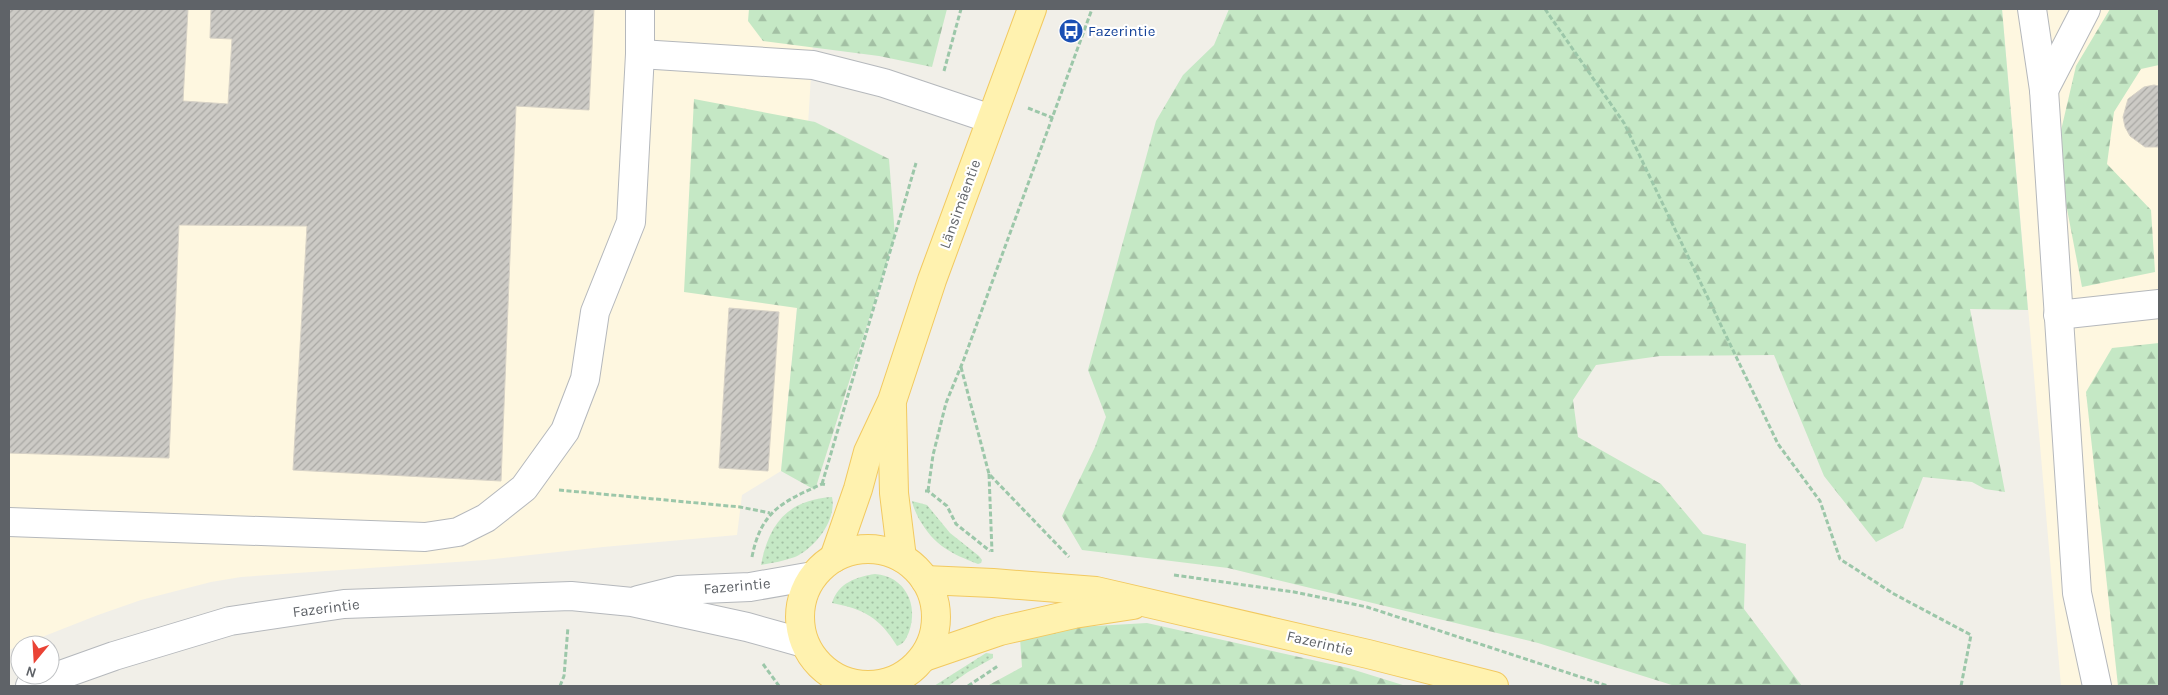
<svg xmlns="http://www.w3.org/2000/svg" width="2168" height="695" font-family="Karla,sans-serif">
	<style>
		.commercial { fill: #fef7e0 }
		.grass { fill: url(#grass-dots) }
		.forest { fill: url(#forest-firs) }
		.building { fill: url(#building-hatch); stroke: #d6d1c6 }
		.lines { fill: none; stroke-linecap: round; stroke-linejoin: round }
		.minor-casing { stroke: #b5b8bc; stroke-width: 30 }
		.major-casing { stroke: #f2c960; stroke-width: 30 }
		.path { stroke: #9cc7a9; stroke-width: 3; stroke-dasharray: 5 2.5; stroke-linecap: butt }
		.minor { stroke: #fff; stroke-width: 28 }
		.major { stroke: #fff2af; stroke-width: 28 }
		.labels { text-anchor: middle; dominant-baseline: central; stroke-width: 4.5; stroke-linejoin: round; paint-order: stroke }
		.transit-label { font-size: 15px; fill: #164399; stroke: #fff; text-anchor: start }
		.street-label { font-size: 15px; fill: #5f6368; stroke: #fff }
	</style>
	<defs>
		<pattern id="grass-dots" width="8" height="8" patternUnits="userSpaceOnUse" patternTransform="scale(1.25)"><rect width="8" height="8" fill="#c5e8c5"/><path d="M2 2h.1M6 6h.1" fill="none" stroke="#a3c0a4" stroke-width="1.8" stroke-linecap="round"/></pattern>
		<pattern id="forest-firs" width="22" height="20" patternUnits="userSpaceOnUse" patternTransform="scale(1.25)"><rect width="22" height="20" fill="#c5e8c5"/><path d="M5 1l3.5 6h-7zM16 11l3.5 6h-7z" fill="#a3c0a4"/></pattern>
		<pattern id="building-hatch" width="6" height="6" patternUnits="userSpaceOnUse" patternTransform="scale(1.25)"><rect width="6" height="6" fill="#cccac5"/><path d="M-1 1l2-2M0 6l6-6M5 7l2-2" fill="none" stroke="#a9a8a4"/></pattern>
	</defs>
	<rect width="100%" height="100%" fill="#f1efe8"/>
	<g class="commercial">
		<polygon points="9,9 815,9 797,308 781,471 742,495 737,535 603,547 485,560 241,577 211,582 141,600 98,615 9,650"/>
		<polygon points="2002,9 2159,9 2159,686 2061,686"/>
	</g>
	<g class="grass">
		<path d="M832 497C837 520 815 548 795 557 784 561 772 563 761 565 769 523 788 500 832 497Z"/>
		<path d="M912 501 927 505 950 533 979 556 982 560 981 563 978 564C950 553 935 546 919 519 916 513 913 507 912 501Z"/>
		<path d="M875 574C905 576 919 605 909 632 906 639 904 644 897 646 880 618 864 609 832 603 838 583 856 577 875 574Z"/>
		<polygon points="986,653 993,654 993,658 968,672 948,686 934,686"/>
	</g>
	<g class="forest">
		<polygon points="749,9 947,9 932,67 879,56 763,41 748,21"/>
		<polygon points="1229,9 2002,9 2028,310 1970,309 2005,492 1985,489 1972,482 1923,477 1903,528 1876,542 1824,476 1774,355 1660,356 1596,365 1573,400 1578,437 1661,484 1703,534 1746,544 1744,609 1802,686 1675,686 1538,643 1228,568 1082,550 1062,516 1095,447 1106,417 1088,370 1156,121 1183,75 1214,45"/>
		<polygon points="2110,9 2159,9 2159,65 2141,69 2114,112 2107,164 2151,210 2155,272 2082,287 2056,152 2076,66"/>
		<polygon points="694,99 815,122 889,159 895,236 815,490 781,471 797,308 684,292"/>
		<polygon points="2159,343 2159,686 2118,686 2086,392 2112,348"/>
		<polygon points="1147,623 1348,668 1406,686 987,686 1022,667 1020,638 1078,627"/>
	</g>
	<g class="building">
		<polygon points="9,9 188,9 183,101 228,104 232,39 210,38 211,9 594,9 589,110 516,106 501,481 293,470 307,226 179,225 169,458 9,453"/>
		<polygon points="2154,85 2159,86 2159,147 2145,147 2130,136 2125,127 2123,117 2128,99 2144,87"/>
		<polygon points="729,308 779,312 768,471 719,468"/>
	</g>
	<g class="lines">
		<defs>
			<g id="minor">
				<polyline points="2032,9 2044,90 2077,593 2097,686"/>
				<polyline points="640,54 813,65 884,83 991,119"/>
				<polyline points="2044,90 2086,9"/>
				<polyline points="2058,315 2159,304"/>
				<polyline points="9,522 425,537 458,532 486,518 524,488 565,431 585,379 595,312 631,222 640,54 640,9"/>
				<polyline points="638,600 678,590 750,587 813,576"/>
				<polyline points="30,686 114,656 230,621 344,604 571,596 632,602 747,627 804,643"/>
			</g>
			<g id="major">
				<polyline points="892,407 894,493 902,558"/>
				<circle cx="868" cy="617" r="68"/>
				<polyline points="834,558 858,489 868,452 892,401 932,280 1032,9"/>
				<polyline points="925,580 993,583 1096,591 1368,654 1494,686"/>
				<polyline points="924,657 1000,631 1074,614 1133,605"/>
			</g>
		</defs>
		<use href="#minor" class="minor-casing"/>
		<use href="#major" class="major-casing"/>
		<g class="path">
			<polyline points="1545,9 1624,123 1778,444 1820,501 1840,559 1894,594 1971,635 1961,686"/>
			<polyline points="944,71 961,9"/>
			<polyline points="1028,108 1053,118"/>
			<polyline points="961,367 989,474 1069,557"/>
			<polyline points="989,474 992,552"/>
			<polyline points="822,484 916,163"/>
			<polyline points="559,490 740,507 770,513"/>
			<polyline points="925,491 928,491 947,506 956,524 990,551"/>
			<polyline points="928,491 933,455 946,403 964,359 1092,9"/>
			<path d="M752 557C761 511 782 502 822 484L827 485"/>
			<polyline points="1174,575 1294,592 1367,607 1608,686"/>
			<polyline points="763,664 779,686"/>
			<polyline points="560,686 564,676 568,627"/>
			<polyline points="968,686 998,666"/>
		</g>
		<use href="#minor" class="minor"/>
		<use href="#major" class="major"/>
	</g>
	<defs>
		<symbol id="bus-disc" viewBox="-11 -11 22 22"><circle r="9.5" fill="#1a4fb4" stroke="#fff"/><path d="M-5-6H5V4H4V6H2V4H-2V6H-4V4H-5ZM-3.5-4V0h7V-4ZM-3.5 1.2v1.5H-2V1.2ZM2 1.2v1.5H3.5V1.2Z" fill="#fff"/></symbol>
	</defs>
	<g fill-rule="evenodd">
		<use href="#bus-disc" x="1057" y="17" width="28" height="28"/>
	</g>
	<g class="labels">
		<g class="transit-label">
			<text x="1088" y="31">Fazerintie</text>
		</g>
		<g class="street-label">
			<text transform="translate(960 204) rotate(-70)">Länsimäentie</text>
			<text transform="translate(737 586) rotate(-5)">Fazerintie</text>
			<text transform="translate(326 608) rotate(-7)">Fazerintie</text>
			<text transform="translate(1320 643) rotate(13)">Fazerintie</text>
		</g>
	</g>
	<rect width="2168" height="695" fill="none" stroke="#5f6368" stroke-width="20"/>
	<g transform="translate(35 660) rotate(198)"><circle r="24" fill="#ffffff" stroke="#bfc1c3"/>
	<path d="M0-4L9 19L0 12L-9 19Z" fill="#ea4335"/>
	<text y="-8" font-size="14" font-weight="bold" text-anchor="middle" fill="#5f6368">N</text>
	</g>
</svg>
